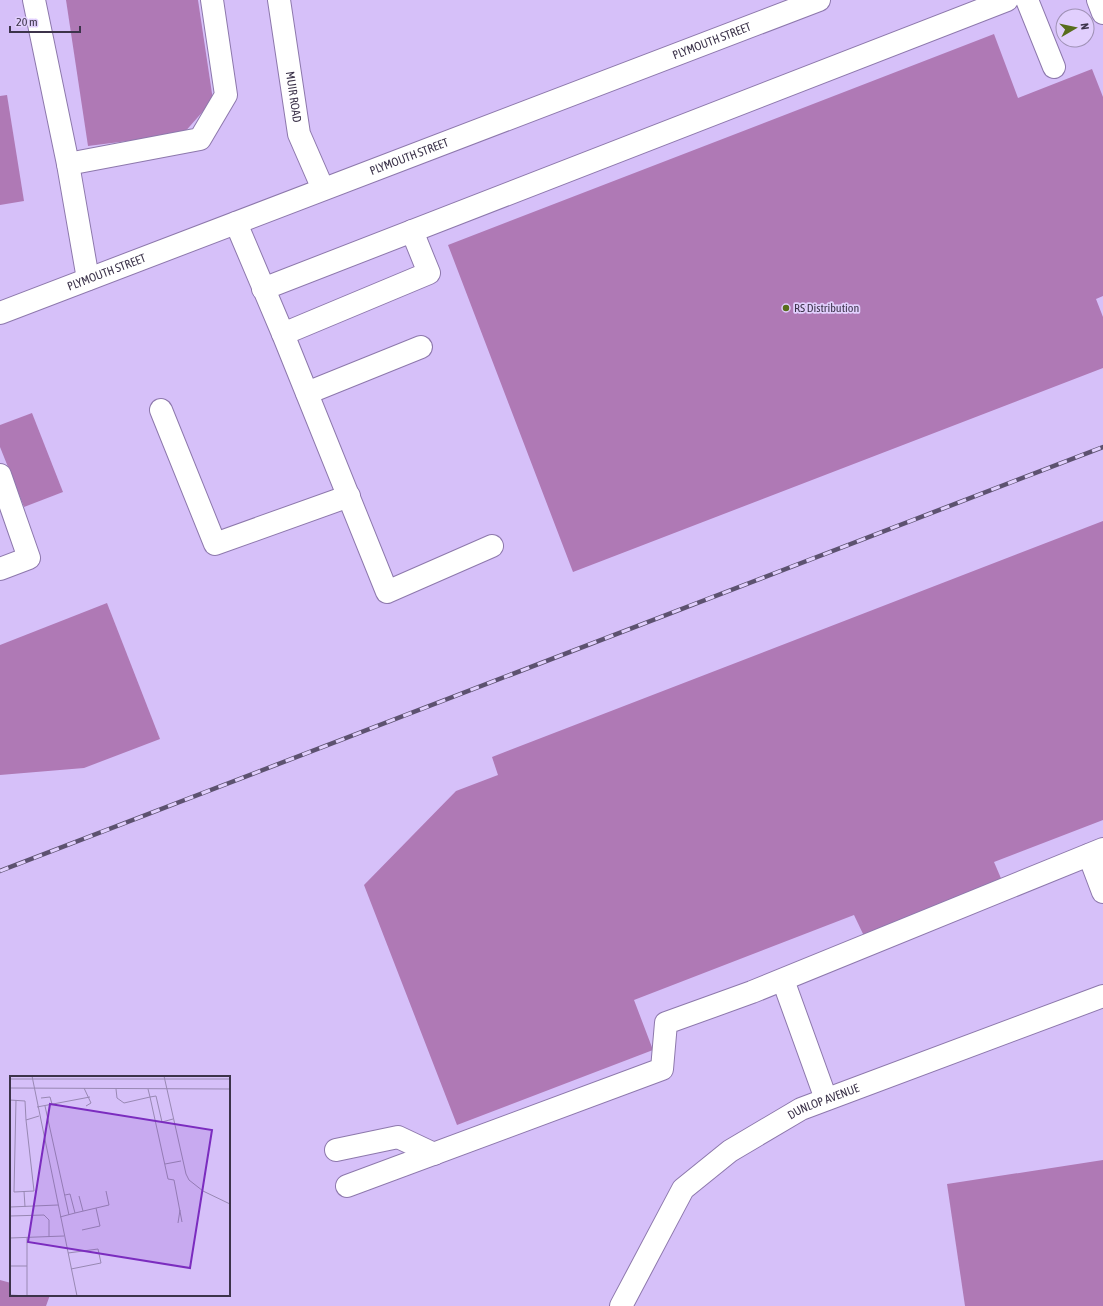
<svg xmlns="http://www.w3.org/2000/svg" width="1103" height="1306" font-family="'Asap Condensed',sans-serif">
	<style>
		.building { fill: #af79b5 }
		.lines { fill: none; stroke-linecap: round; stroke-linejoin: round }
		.minor-casing { stroke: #8d78ac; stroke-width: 24 }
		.minor { stroke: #fff; stroke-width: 22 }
		.rail-casing { stroke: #5d5270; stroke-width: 4.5 }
		.rail { stroke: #e1cffd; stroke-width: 3; stroke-dasharray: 9; stroke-linecap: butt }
		.poi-dot { fill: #586d1c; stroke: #e1cffd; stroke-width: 1.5 }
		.labels { text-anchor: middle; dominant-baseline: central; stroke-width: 3.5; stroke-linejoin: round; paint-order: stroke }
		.street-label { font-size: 12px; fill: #3c334a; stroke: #e1cffd }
		.poi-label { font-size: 12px; fill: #3c334a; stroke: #e1cffd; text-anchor: start }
		.inset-road { fill: none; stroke: #9888b3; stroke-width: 1 }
		.view { fill: #7b2cbf; fill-opacity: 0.15; stroke: #7b2cbf; stroke-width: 2 }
		.inset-edge { fill: none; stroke: #3c334a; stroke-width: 2 }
	</style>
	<rect width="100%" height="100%" fill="#d6c0f9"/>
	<g class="building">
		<polygon points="66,0 198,0 213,100 183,134 88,146"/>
		<polygon points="994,34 1018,98 1092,69 1103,97 1103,296 1096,299 1103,317 1103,368 573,572 448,245"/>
		<polygon points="7,95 24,201 0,205 0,96"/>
		<polygon points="32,413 63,492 24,507 0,447 0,425"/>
		<polygon points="1103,521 1103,820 994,862 1003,883 864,936 854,915 634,1000 653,1050 457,1125 364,885 456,791 498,775 492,757"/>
		<polygon points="107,603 160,739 84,768 0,775 0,645"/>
		<polygon points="1103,1160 1103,1306 965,1306 947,1184"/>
		<polygon points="0,1280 11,1283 11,1295 50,1295 46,1306 0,1306"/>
	</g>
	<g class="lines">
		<defs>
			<g id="minor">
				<polyline points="34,0 68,164 88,279"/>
				<path id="s1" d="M279 0 299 134 323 189"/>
				<polyline points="1027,0 1054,67"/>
				<polyline points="1098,0 1103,13"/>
				<polyline points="68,164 200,139 226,95 212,0"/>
				<polyline points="236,223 283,334 429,273 412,231"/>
				<polyline points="263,289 1007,0"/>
				<path id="s2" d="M0 313 819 0"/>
				<polyline points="283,334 387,592 492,546"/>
				<polyline points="307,393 421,347"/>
				<polyline points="161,410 215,544 349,496"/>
				<polyline points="0,475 29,558 0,569"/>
				<polyline points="1089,855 1103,892"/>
				<polyline points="783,980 826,1099"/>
				<polyline points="336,1150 398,1137 434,1154"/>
				<polyline points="347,1186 662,1069 666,1023 752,992 1103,849"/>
				<path id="s3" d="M621 1306 683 1189 730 1151 801 1109 1103 996"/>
			</g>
		</defs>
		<use href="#minor" class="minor-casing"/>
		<use href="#minor" class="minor"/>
		<defs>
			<polyline id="rail" points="0,871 1103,447"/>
		</defs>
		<use href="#rail" class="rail-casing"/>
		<use href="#rail" class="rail"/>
	</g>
	<circle class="poi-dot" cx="786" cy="308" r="4"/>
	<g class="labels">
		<g class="street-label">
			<text stroke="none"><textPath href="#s2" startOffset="762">PLYMOUTH STREET</textPath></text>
			<text stroke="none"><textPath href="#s1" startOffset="98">MUIR ROAD</textPath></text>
			<text stroke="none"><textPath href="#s2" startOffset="438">PLYMOUTH STREET</textPath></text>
			<text stroke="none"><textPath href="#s2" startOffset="114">PLYMOUTH STREET</textPath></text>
			<text stroke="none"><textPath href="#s3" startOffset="299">DUNLOP AVENUE</textPath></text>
		</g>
		<g class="poi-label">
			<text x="794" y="308">RS Distribution</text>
		</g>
	</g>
	<g transform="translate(10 1076)">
		<rect width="220" height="220" fill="#d6c0f9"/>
		<path class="inset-road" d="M22 0 67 220M154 0 176 98 179 104 193 115 220 128M0 3H220M0 12 220 13M74 12 81 27 76 30M106 13 107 22 114 27 140 21 138 13M31 22 40 21 42 28M0 24 15 25 16 44 29 40M6 24 4 116 24 115 16 44M35 30 59 139M27 31 80 21M163 43 152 46 146 20 140 21 158 103 164 104 172 146M155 88 171 85M14 115 15 131M69 120 73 135M0 131 48 129M65 137 99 129 96 115M0 140 34 139 39 144V161M50 141 65 137 60 118 55 119M168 147 170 134M72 154 90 150 86 132M0 162 54 160M58 177 88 173 91 187 61 193M0 190H17V219M17 190V162M0 219 17 220"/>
		<path class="view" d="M40 28 202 54 180 192 18 166Z"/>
		<rect width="220" height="220" class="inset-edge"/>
	</g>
	<g transform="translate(1075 28) rotate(81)"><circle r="19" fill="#e1cffd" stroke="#9f91b5"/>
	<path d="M0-3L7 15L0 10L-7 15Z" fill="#586d1c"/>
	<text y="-6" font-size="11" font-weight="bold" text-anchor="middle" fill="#3c334a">N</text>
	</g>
	<path d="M10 26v6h70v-6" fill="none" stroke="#3c334a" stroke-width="2"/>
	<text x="16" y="26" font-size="12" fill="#3c334a" stroke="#e1cffd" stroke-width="3" paint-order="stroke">20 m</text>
</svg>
